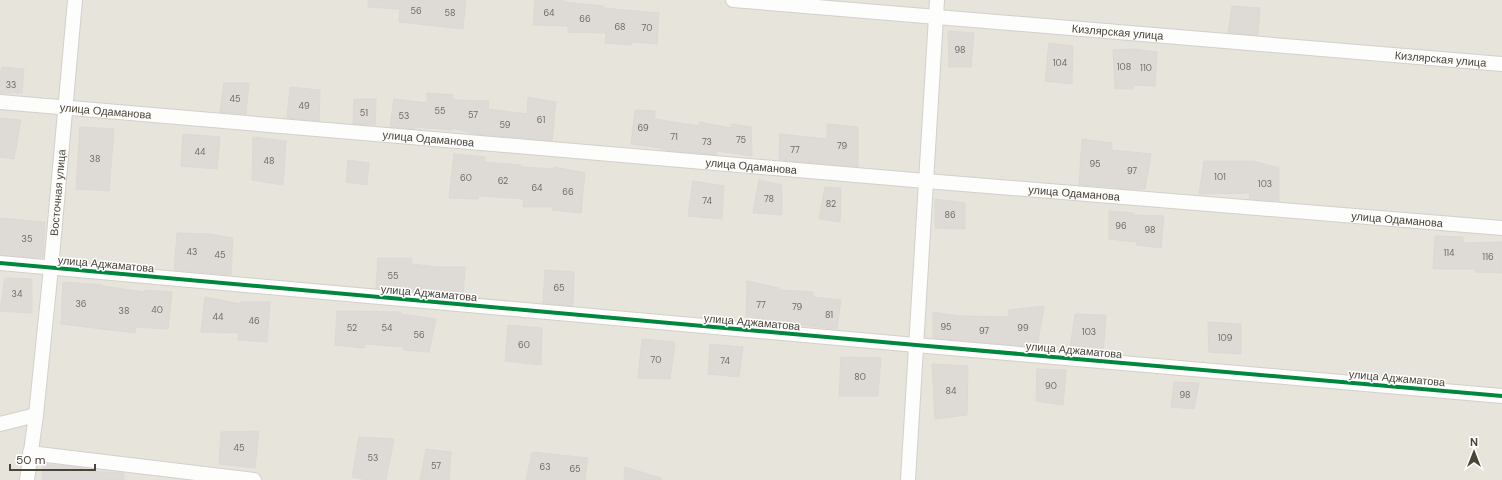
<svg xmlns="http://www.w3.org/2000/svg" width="1502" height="480" font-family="'DM Sans',sans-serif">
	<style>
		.residential { fill: #e7e4dc }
		.building { fill: #dedbd6; stroke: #dcd9d4 }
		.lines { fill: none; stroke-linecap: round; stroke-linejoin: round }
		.minor-casing { stroke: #d2d0cb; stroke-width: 16 }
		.minor { stroke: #fdfdfc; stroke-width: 14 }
		.cycleway-casing { stroke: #fff; stroke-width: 6 }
		.cycleway { stroke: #00873e; stroke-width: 4 }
		.labels { text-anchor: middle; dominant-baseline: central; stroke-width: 3; stroke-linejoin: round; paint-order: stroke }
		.number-label { font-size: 9px; fill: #706a61 }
		.street-label { font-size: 11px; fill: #4b4439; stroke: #fff }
	</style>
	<rect width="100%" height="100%" fill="#f4f2ee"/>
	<rect class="residential" x="0" y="0" width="1502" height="480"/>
	<g class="building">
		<polygon points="368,0 466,0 463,29 399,22 400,9 368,7"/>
		<polygon points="535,0 557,0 565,1 565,2 603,6 603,8 659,13 657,44 632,42 632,45 605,43 606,33 568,32 568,26 533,25"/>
		<polygon points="1232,6 1260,8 1258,35 1228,33"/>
		<polygon points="948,31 974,33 971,67 949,67"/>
		<polygon points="1049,43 1073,46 1072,84 1045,81"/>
		<polygon points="1134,49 1157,52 1155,86 1133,85 1133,89 1115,89 1113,50"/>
		<polygon points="2,67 24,69 22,93 0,93 0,76"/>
		<polygon points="224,83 249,83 246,114 220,112"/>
		<polygon points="290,87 320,90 319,121 287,118"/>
		<polygon points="427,93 453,95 453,100 489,101 488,109 527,114 528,97 556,102 552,141 476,134 452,128 452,130 415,127 415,129 390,127 394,99 427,103"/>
		<polygon points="354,99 376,99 375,125 353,124"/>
		<polygon points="635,110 655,111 655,119 699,126 699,122 731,128 732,124 751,127 752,156 717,151 716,155 671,151 661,149 661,148 631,144"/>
		<polygon points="0,118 21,120 14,159 0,157"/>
		<polygon points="827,124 858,127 858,167 779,160 780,134 827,139"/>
		<polygon points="80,127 114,129 109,191 76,189"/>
		<polygon points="183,134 220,137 217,169 181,166"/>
		<polygon points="253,137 286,141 283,185 252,180"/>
		<polygon points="1082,139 1112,143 1112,150 1151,154 1145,189 1128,189 1115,188 1115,187 1079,185"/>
		<polygon points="454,154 485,157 484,162 521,165 521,167 554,169 554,167 585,173 581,213 552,210 553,207 523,207 524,199 479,196 478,199 449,198"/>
		<polygon points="348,160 369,163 367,185 346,182"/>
		<polygon points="1204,161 1253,161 1279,168 1279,201 1249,199 1250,193 1199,194"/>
		<polygon points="759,180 782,185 782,215 753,213"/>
		<polygon points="693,181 724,186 722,219 688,216"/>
		<polygon points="825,187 841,188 840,222 819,219"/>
		<polygon points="935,199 965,203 965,229 935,228"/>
		<polygon points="1109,211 1134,213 1133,215 1164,216 1161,248 1136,245 1137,242 1109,239"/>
		<polygon points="0,218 45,222 43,258 0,255"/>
		<polygon points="177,233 209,234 233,238 231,275 174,270"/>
		<polygon points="1435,236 1463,237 1463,243 1502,242 1502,273 1475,272 1475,269 1433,269"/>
		<polygon points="378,258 412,258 411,264 438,267 465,267 463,296 409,291 409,290 376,288"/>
		<polygon points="545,270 574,272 573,306 543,303"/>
		<polygon points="5,278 32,279 32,313 0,311"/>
		<polygon points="747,281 779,288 779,290 813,292 813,297 841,300 837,329 772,322 746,321"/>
		<polygon points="63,282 102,285 102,286 145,292 145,290 172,292 168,329 136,327 135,333 61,324"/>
		<polygon points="205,297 240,304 240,302 270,302 267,342 238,340 239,333 201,332"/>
		<polygon points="1044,306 1037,347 933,338 933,312 959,316 1008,317 1009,310"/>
		<polygon points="337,311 401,312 401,314 436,319 429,352 403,350 404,347 365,344 364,348 335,345"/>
		<polygon points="1075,314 1106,315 1103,353 1070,349"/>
		<polygon points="1208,322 1241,324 1241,354 1209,352"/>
		<polygon points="508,325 542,328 541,365 505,361"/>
		<polygon points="642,339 675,342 670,379 638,378"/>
		<polygon points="710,344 743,347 739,377 708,374"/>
		<polygon points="841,357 881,358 878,396 839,396"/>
		<polygon points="932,364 968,366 967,415 935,419"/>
		<polygon points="1037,369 1066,370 1063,405 1036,401"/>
		<polygon points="1174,382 1199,383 1194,409 1171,407"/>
		<polygon points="259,431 255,468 219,464 221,432"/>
		<polygon points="359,437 394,439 386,480 367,480 352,477"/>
		<polygon points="426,449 451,452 449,480 420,480"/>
		<polygon points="532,452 588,458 585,480 526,480"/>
		<polygon points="43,464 85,468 85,471 124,473 124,480 42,480"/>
		<polygon points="625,467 661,478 661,480 624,480"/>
	</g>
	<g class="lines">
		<defs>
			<g id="minor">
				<path id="s1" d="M733 0 1502 64"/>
				<path id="s2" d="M0 102 926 181 1502 228"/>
				<polyline points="0,263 916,345 1502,396"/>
				<polyline points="0,424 36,415"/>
				<polyline points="30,453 254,480"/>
				<path id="s3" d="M27 480 36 415 51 268 75 0"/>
				<polyline points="908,480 937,0"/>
			</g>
		</defs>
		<use href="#minor" class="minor-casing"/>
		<use href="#minor" class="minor"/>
		<defs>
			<polyline id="cycleway" points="0,263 916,345 1502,396"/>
		</defs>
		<use href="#cycleway" class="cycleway-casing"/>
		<use href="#cycleway" class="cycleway"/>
	</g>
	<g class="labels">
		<g class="number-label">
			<text x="416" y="11">56</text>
			<text x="450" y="13">58</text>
			<text x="549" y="13">64</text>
			<text x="585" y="19">66</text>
			<text x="620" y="27">68</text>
			<text x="647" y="28">70</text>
			<text x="960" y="50">98</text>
			<text x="1060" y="63">104</text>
			<text x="1124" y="67">108</text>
			<text x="1146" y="68">110</text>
			<text x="11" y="85">33</text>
			<text x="235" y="99">45</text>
			<text x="304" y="106">49</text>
			<text x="440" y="111">55</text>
			<text x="364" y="113">51</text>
			<text x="473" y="115">57</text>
			<text x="404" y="116">53</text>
			<text x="541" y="120">61</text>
			<text x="505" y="125">59</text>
			<text x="643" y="128">69</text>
			<text x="674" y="137">71</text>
			<text x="741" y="140">75</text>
			<text x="707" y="142">73</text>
			<text x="842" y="146">79</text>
			<text x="795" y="150">77</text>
			<text x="200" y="152">44</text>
			<text x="95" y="159">38</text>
			<text x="269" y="161">48</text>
			<text x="1095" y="164">95</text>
			<text x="1132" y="171">97</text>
			<text x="1220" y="177">101</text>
			<text x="466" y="178">60</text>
			<text x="503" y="181">62</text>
			<text x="1265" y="184">103</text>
			<text x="537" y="188">64</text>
			<text x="568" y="192">66</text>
			<text x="769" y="199">78</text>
			<text x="707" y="201">74</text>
			<text x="831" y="204">82</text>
			<text x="950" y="215">86</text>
			<text x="1121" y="226">96</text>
			<text x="1150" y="230">98</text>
			<text x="27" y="239">35</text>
			<text x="192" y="252">43</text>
			<text x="1449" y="253">114</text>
			<text x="220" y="255">45</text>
			<text x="1488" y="257">116</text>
			<text x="393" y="276">55</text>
			<text x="559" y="288">65</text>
			<text x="17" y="294">34</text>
			<text x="81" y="304">36</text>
			<text x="761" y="305">77</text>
			<text x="797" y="307">79</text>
			<text x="157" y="310">40</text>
			<text x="124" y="311">38</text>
			<text x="829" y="315">81</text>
			<text x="218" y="317">44</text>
			<text x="254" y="321">46</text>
			<text x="946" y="327">95</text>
			<text x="352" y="328">52</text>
			<text x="387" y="328">54</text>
			<text x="1023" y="328">99</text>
			<text x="984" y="331">97</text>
			<text x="1089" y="332">103</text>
			<text x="419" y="335">56</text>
			<text x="1225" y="338">109</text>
			<text x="524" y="345">60</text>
			<text x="656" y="360">70</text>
			<text x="725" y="361">74</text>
			<text x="860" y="377">80</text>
			<text x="1051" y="386">90</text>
			<text x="951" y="391">84</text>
			<text x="1185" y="395">98</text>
			<text x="239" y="448">45</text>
			<text x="373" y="458">53</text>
			<text x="436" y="466">57</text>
			<text x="545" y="467">63</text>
			<text x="575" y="469">65</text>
		</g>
		<g class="street-label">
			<text stroke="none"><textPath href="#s1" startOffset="386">Кизлярская улица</textPath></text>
			<text stroke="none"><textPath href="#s1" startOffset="710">Кизлярская улица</textPath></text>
			<text stroke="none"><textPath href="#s2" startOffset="106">улица Одаманова</textPath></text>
			<text stroke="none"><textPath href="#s2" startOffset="430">улица Одаманова</textPath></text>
			<text stroke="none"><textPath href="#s2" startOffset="754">улица Одаманова</textPath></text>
			<text stroke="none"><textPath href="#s3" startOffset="289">Восточная улица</textPath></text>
			<text stroke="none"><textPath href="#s2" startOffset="1078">улица Одаманова</textPath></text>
			<text stroke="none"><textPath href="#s2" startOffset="1402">улица Одаманова</textPath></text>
			<text transform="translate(106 264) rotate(5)">улица Аджаматова</text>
			<text transform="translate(429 293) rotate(5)">улица Аджаматова</text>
			<text transform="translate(752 322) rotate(5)">улица Аджаматова</text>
			<text transform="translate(1074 350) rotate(5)">улица Аджаматова</text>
			<text transform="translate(1397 378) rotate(5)">улица Аджаматова</text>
		</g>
	</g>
	<g transform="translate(1474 452)" stroke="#ffffff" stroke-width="3" paint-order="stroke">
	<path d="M0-3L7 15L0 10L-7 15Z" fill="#4b4439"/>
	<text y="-6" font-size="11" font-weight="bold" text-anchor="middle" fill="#4b4439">N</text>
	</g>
	<path d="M10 464v6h85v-6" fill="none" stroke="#4b4439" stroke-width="2"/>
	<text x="16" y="464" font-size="12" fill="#4b4439" stroke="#ffffff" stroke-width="3" paint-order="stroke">50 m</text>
</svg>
